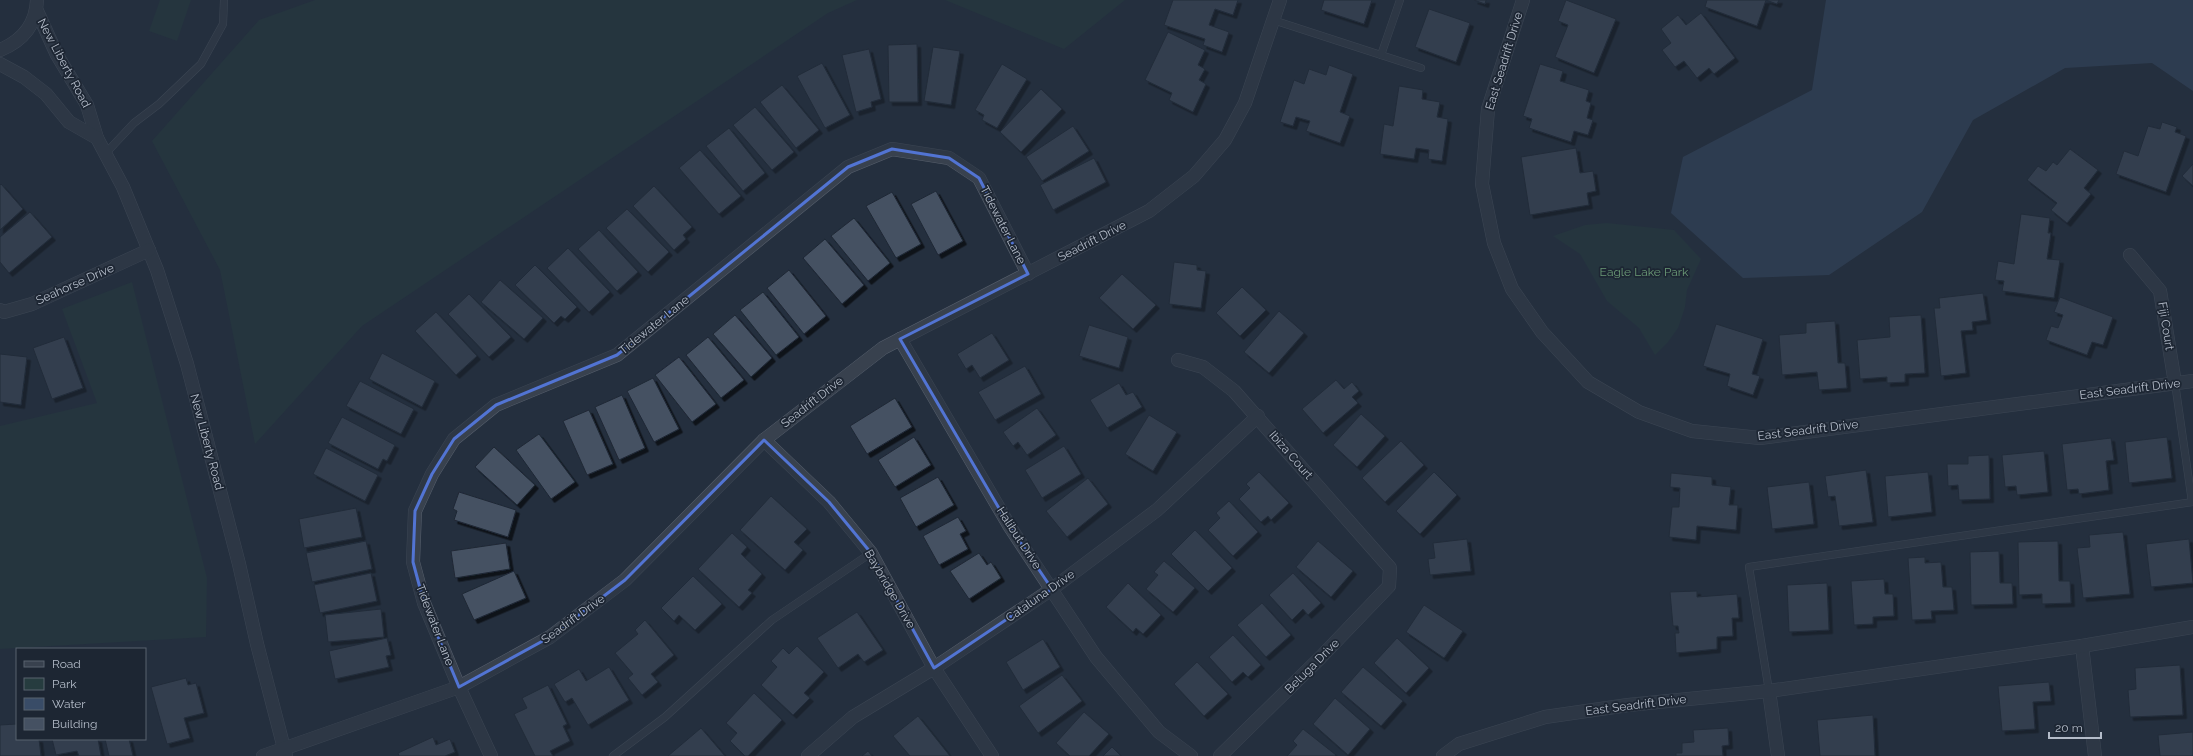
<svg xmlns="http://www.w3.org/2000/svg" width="2193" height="756" font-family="Raleway,sans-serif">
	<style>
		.green { fill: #263c3f }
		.water { fill: #394c67 }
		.building { fill: #455162; stroke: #1f2835; filter: url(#shadow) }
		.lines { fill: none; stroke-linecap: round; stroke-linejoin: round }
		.service-casing { stroke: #565f6c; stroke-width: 8 }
		.minor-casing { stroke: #565f6c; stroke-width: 14 }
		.service { stroke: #38414e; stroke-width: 7 }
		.minor { stroke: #38414e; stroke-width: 13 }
		.marked { fill: none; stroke: #5274d3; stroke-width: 3; stroke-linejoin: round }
		.labels { text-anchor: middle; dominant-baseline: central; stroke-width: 3.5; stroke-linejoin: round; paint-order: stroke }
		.street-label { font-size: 12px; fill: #b4bcc9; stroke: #1d2633 }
		.park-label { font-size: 12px; fill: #6b9a76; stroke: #1d2633 }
	</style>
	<defs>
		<filter id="shadow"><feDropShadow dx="3.5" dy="3.5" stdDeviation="0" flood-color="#0009"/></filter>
	</defs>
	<rect width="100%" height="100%" fill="#242f3e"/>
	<g class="green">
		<polygon points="160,0 191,0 177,41 149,31"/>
		<polygon points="315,0 857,0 828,13 362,326 255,444 220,270 152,141 259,20"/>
		<polygon points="945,0 1125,0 1064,49"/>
		<polygon points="1607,223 1674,230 1701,259 1687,290 1685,307 1678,328 1668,342 1655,355 1639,328 1607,301 1580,254 1553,236 1585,225"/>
		<polygon points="132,282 207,578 206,637 0,649 0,426 97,403 62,309"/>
	</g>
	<polygon class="water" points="1826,0 2193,0 2193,91 2152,63 2065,68 1973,120 1922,212 1829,275 1743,278 1671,213 1683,157 1812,90"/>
	<g class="building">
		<polygon points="1173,0 1238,0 1233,15 1215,9 1209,25 1229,32 1222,52 1203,45 1205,39 1164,25"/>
		<polygon points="1324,0 1372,0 1364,24 1321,10"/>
		<polygon points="1474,0 1486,0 1485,4"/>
		<polygon points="1566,0 1616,19 1594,73 1555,57 1568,25 1558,21"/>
		<polygon points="1707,0 1779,0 1777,4 1766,0 1757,26 1705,7"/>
		<polygon points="1429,9 1470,23 1456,62 1415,47"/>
		<polygon points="1701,13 1735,58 1714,74 1709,68 1697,78 1684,61 1675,67 1662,50 1671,43 1661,29 1678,15 1686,25"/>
		<polygon points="1168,32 1205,50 1198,65 1205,69 1199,80 1206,84 1193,112 1169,100 1172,93 1145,80"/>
		<polygon points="917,44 918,102 889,102 888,45"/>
		<polygon points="933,47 960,51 951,105 924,101"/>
		<polygon points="869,49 881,99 871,102 872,107 856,112 842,55"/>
		<polygon points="822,63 850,115 825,128 797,76"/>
		<polygon points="1002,64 1027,79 997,128 982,120 984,115 975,110"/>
		<polygon points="1540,64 1563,71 1560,81 1589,90 1586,101 1591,103 1587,118 1593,120 1588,135 1574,131 1571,142 1529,128 1532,119 1523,116"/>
		<polygon points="1329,65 1353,74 1340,112 1350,116 1340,143 1306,131 1310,121 1296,117 1293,126 1280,122 1294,80 1304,84 1309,69 1326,75"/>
		<polygon points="782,85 819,130 796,148 760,102"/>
		<polygon points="1399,86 1423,90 1422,99 1440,102 1437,117 1448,119 1442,161 1428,159 1429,150 1416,148 1414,159 1380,154 1384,124 1393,126"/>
		<polygon points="1041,89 1062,109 1021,152 1000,132"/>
		<polygon points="755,107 794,152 772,170 733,125"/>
		<polygon points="2162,122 2177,127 2175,132 2186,136 2166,192 2116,174 2124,151 2138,156 2148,126 2160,129"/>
		<polygon points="1073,126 1089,151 1042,181 1026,157"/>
		<polygon points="729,128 765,173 743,191 706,146"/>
		<polygon points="1576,148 1580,173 1593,171 1596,191 1587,193 1589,205 1530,215 1521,157"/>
		<polygon points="2070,149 2098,170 2084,188 2091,194 2067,223 2051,210 2057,203 2027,180 2038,166 2046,171 2053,162 2057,165"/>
		<polygon points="700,150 741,196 719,214 679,168"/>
		<polygon points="1094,158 1106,182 1053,210 1040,185"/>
		<polygon points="2193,164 2193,186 2182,176"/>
		<polygon points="1,184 23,209 0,230 0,185"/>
		<polygon points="654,186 692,227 683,235 686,239 674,250 633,206"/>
		<polygon points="936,191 963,241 938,255 911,204"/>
		<polygon points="892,192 921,244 896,258 866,206"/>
		<polygon points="627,209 669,252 648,272 606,228"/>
		<polygon points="30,212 52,237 9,273 0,262 0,237"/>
		<polygon points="2021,214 2050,218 2048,233 2051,233 2047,259 2060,260 2054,298 2002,291 2004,281 1995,280 1998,261 2014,264"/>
		<polygon points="854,218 890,263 868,281 831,236"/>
		<polygon points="599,230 638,272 617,291 578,249"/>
		<polygon points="825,239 864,285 842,304 803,258"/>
		<polygon points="568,248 610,292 589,312 547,268"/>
		<polygon points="1174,262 1197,265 1197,270 1206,271 1201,308 1169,304"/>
		<polygon points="535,265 577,307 565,319 561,316 554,323 515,285"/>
		<polygon points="789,270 826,316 804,334 767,288"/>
		<polygon points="1122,274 1156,305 1133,329 1099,298"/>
		<polygon points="500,280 543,318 524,339 481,302"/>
		<polygon points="1242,287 1266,310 1240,336 1216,313"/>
		<polygon points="763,292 799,337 776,355 740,310"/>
		<polygon points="1983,293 1987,320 1972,322 1973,330 1961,331 1966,373 1941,376 1934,308 1940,308 1939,298"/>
		<polygon points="469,294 511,337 489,357 448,314"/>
		<polygon points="2060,297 2113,317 2103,345 2092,342 2087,355 2046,340 2051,326 2058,328 2063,315 2054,312"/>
		<polygon points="1279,311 1304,333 1269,373 1244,352"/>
		<polygon points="436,312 477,356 456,375 415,331"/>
		<polygon points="735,315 772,358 751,377 713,334"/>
		<polygon points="1921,315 1925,373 1905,374 1905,382 1887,383 1887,377 1860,379 1857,340 1890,337 1889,317"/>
		<polygon points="1835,321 1838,363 1845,363 1847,388 1819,390 1817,372 1782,375 1779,335 1806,333 1806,323"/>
		<polygon points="1716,324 1763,339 1752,374 1760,376 1753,395 1727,386 1730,374 1703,366"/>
		<polygon points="1089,325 1128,337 1119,368 1079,356"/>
		<polygon points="992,333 1009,360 980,378 972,365 966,369 957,354"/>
		<polygon points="64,337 83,388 52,399 33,348"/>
		<polygon points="708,337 744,380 721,398 686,355"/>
		<polygon points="382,353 435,381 422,407 369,379"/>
		<polygon points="0,354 27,357 21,405 0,402"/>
		<polygon points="679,357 716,404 692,422 655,375"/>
		<polygon points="1025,366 1041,394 995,420 978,392"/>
		<polygon points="653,378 679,429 654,442 627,391"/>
		<polygon points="1336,380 1344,389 1352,382 1359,391 1352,397 1358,403 1323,433 1302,409"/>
		<polygon points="360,381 414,409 401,434 346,406"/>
		<polygon points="1119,383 1126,395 1133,392 1142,407 1107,428 1090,400"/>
		<polygon points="622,395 645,448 619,460 595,407"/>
		<polygon points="895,398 912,427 867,454 850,426"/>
		<polygon points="1037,408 1056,435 1027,455 1018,442 1013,446 1003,432"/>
		<polygon points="589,410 613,464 587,475 563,421"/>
		<polygon points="1361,414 1385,436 1357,467 1333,445"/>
		<polygon points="1149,415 1177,432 1153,471 1125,454"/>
		<polygon points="342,417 395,445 387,461 383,459 378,469 328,443"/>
		<polygon points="539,434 575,482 551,499 516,450"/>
		<polygon points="914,437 931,465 895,487 878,460"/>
		<polygon points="2167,437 2172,478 2129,483 2125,442"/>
		<polygon points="2111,438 2114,460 2106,461 2109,490 2079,494 2078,489 2067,490 2062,444"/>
		<polygon points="1401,441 1424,465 1385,502 1362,478"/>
		<polygon points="1064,446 1081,474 1042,498 1025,470"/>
		<polygon points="494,447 535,485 517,505 475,467"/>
		<polygon points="326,448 378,475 365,501 313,474"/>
		<polygon points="2044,451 2048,492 2017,495 2016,486 2005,487 2002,455"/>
		<polygon points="1989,455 1990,499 1959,500 1958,485 1948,486 1947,464 1968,464 1968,456"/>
		<polygon points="1866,470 1873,522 1839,526 1835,496 1828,497 1825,476"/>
		<polygon points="1259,472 1289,503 1271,520 1268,516 1261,522 1239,499 1250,488 1246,484"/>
		<polygon points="1434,472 1457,495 1420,534 1396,511"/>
		<polygon points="1928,472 1932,512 1888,517 1885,476"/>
		<polygon points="1671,473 1712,477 1712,485 1731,487 1729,505 1738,505 1736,530 1697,526 1696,540 1669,537 1672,507 1679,507 1680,488 1670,487"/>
		<polygon points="938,477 954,505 916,527 900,498"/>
		<polygon points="1088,478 1108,504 1067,537 1046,511"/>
		<polygon points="1809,482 1814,524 1772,529 1767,487"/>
		<polygon points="459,492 516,510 508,537 454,520 457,511 453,509"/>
		<polygon points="771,496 807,529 794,542 803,550 785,570 740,530"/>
		<polygon points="1229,501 1258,532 1233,556 1208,530 1220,518 1216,513"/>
		<polygon points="356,508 362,537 304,548 299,519"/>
		<polygon points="958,517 966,531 960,534 968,549 939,565 923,536"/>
		<polygon points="1195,530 1232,568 1208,591 1171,554"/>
		<polygon points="2123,532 2130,594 2083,598 2077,548 2090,547 2089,535"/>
		<polygon points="732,533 747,547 741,554 762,574 748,590 752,593 739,607 698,569"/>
		<polygon points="1467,539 1471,571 1430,575 1428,559 1435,558 1433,543"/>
		<polygon points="2189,539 2193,583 2151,587 2146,544"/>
		<polygon points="366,541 372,569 312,582 306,553"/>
		<polygon points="1318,541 1353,571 1331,597 1296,567"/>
		<polygon points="2058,541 2059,581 2070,581 2071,603 2042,604 2042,594 2019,595 2018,542"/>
		<polygon points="506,543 510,569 455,578 451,551"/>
		<polygon points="1999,551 2000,583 2012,583 2013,604 1971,605 1970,552"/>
		<polygon points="979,553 987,565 991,562 1001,578 969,599 950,571"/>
		<polygon points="1925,557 1925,563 1941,562 1943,587 1952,587 1954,610 1931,611 1932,619 1912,620 1908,558"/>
		<polygon points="1164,561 1195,588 1173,612 1146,589 1158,575 1154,572"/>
		<polygon points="514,571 526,598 474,620 462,594"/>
		<polygon points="371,573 377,601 320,613 314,585"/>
		<polygon points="1293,573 1321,603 1308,615 1303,609 1292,620 1269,595"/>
		<polygon points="693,576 722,604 695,630 679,615 674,621 661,608"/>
		<polygon points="1884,579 1885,594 1893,594 1894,616 1873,617 1873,624 1854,625 1851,581"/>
		<polygon points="1128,583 1161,615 1143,634 1136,628 1133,632 1106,607"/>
		<polygon points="1827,583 1829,630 1789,632 1787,585"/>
		<polygon points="1697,591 1697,597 1737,594 1739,618 1732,618 1733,636 1717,637 1717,649 1676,653 1675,633 1679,633 1678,626 1673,626 1670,592"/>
		<polygon points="1262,603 1291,635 1266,657 1237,625"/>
		<polygon points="1424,605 1463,631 1444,658 1406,632"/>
		<polygon points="381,609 384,637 328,642 325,615"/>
		<polygon points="857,612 883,650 864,662 858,654 838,668 817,638"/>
		<polygon points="645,620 674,655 651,674 658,682 642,695 628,678 633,674 615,653 638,634 635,630"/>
		<polygon points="1233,635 1261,665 1248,677 1243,672 1232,682 1209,657"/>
		<polygon points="387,638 391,655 386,656 389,667 335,679 329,651"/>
		<polygon points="1397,638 1429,668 1406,693 1374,663"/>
		<polygon points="1043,639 1060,667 1023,690 1006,662"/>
		<polygon points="797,646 824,672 804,693 810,698 793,715 761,685 777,667 771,661 783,648 789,654"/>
		<polygon points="1197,662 1228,694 1204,716 1174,684"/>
		<polygon points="2180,665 2183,715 2130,717 2128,690 2136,689 2135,668"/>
		<polygon points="609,667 629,700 588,725 572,698 565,702 554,684 579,669 586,681"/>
		<polygon points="1363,667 1403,701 1381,726 1341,692"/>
		<polygon points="1062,675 1082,701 1038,733 1019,706"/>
		<polygon points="186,678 188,685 196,683 204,713 184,718 190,738 167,744 151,687"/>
		<polygon points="2049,682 2051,701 2033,702 2035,729 2002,731 1998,686"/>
		<polygon points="548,685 567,724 563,726 570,741 550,751 553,756 535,756 514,714 527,708 522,698"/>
		<polygon points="754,693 782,720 748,756 745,756 730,741 737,733 726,723"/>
		<polygon points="1335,698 1370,729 1348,755 1313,724"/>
		<polygon points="1084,712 1109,734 1089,756 1070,756 1056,743"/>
		<polygon points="1873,715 1875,756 1820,756 1817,720"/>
		<polygon points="918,716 950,756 910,756 893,736"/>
		<polygon points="17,724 17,739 39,739 41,756 0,756 0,725"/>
		<polygon points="701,728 725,756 668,756"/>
		<polygon points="1728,728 1729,745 1722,746 1723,756 1676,756 1676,753 1682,753 1682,743 1694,742 1693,730"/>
		<polygon points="1303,729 1336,755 1335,756 1287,756 1297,745 1293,741"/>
		<polygon points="2193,732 2193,756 2160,756 2158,735"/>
		<polygon points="433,737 436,745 450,739 455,752 445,756 399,756 398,753"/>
		<polygon points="52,739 98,739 101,756 79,756 77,751 56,755"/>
		<polygon points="105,739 129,739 133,756 109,756"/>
		<polygon points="1112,747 1121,756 1103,756"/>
		<polygon points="868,751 872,756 862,756"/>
	</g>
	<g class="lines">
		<defs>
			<g id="service">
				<polyline points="1273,20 1421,68"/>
				<polyline points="1381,55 1400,0"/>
				<polyline points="105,154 134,123 159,104 201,64 223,24 224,0"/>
				<polyline points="2175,383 2192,502"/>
				<polyline points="1769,691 1749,567 2193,502"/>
				<polyline points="613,756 665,717 772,620 871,553"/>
			</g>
			<g id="minor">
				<polyline points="1523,0 1488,109 1482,184 1494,243 1512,289 1542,332 1588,382 1639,412 1692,431 1760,438 2193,381"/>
				<polyline points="37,11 57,55 87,105 97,138 123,187 157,270 187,364 239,564 257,644 286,756"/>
				<path d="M0 50C22 41 36 25 37 0"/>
				<polyline points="0,64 24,77 46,94 69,122 97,138"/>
				<polyline points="2130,255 2160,291 2175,383"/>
				<polyline points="0,310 4,312 32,304 149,250"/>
				<polyline points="900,339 1010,527 1096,657 1159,732 1191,756"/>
				<polyline points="1178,360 1203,367 1234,391 1390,568 1389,586 1320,658 1220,756"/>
				<polyline points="764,440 829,502 871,553 934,668 992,756"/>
				<polyline points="2082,646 2095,756"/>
				<polyline points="1769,691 1778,756"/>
				<polyline points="263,756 459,687 550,637 625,580 764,440 883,348 1149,211 1194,176 1225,140 1245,103 1280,0"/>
				<polyline points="491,756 459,687 424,603 413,562 415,511 432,474 454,439 496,405 617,355 848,167 892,149 949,158 979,178 1028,274"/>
				<polyline points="808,756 853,717 934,668 1052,589 1157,510 1258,416"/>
				<polyline points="1443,756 1459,744 1545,717 1628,705 1769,691 2082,646 2193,627"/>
			</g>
		</defs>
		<use href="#service" class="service-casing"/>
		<use href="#minor" class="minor-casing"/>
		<use href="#service" class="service"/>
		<use href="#minor" class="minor"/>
	</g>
	<path d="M0 0H2193V756H0ZM892 149 949 158 979 178 1028 274 900 339 1010 527 1052 589 934 668 871 553 829 502 764 440 625 580 550 637 459 687 424 603 413 562 415 511 432 474 454 439 496 405 617 355 848 167Z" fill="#242f3e" fill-opacity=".55" fill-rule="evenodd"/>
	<path class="marked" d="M892 149 949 158 979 178 1028 274 900 339 1010 527 1052 589 934 668 871 553 829 502 764 440 625 580 550 637 459 687 424 603 413 562 415 511 432 474 454 439 496 405 617 355 848 167Z"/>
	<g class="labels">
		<g class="street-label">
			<text transform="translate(1504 61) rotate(-73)">East Seadrift Drive</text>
			<text transform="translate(64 63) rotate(62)">New Liberty Road</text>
			<text transform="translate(1003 225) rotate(63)">Tidewater Lane</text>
			<text transform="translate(1092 241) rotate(-27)">Seadrift Drive</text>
			<text transform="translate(75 284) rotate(-24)">Seahorse Drive</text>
			<text transform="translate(654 325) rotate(-39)">Tidewater Lane</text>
			<text transform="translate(2166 326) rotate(81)">Fiji Court</text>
			<text transform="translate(2130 389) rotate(-7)">East Seadrift Drive</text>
			<text transform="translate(812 402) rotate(-38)">Seadrift Drive</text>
			<text transform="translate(1808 430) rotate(-7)">East Seadrift Drive</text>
			<text transform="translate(207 442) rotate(75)">New Liberty Road</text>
			<text transform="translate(1291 455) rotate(49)">Ibiza Court</text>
			<text transform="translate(1019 538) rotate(57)">Halibut Drive</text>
			<text transform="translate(890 589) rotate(60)">Baybridge Drive</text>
			<text transform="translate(1040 596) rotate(-35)">Cataluna Drive</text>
			<text transform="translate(573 619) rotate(-36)">Seadrift Drive</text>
			<text transform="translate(435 625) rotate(69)">Tidewater Lane</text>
			<text transform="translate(1312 666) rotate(-45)">Beluga Drive</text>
			<text transform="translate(1636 705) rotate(-7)">East Seadrift Drive</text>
		</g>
		<g class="park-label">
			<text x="1644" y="272">Eagle Lake Park</text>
		</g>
	</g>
	<rect x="16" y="648" width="130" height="92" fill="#1d2633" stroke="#59626f"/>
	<rect x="24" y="661" width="20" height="6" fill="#38414e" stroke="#59626f"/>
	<text x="52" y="668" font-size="12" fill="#b4bcc9">Road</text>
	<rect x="24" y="678" width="20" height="12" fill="#263c3f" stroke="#59626f"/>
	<text x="52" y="688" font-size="12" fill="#b4bcc9">Park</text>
	<rect x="24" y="698" width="20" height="12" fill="#394c67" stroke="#59626f"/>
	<text x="52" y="708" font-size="12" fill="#b4bcc9">Water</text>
	<rect x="24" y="718" width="20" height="12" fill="#455162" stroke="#59626f"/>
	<text x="52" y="728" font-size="12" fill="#b4bcc9">Building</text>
	<path d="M2049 732v6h52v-6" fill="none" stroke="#b4bcc9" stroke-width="2"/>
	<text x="2055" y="732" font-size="12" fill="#b4bcc9" stroke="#1d2633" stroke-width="3" paint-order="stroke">20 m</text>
</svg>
